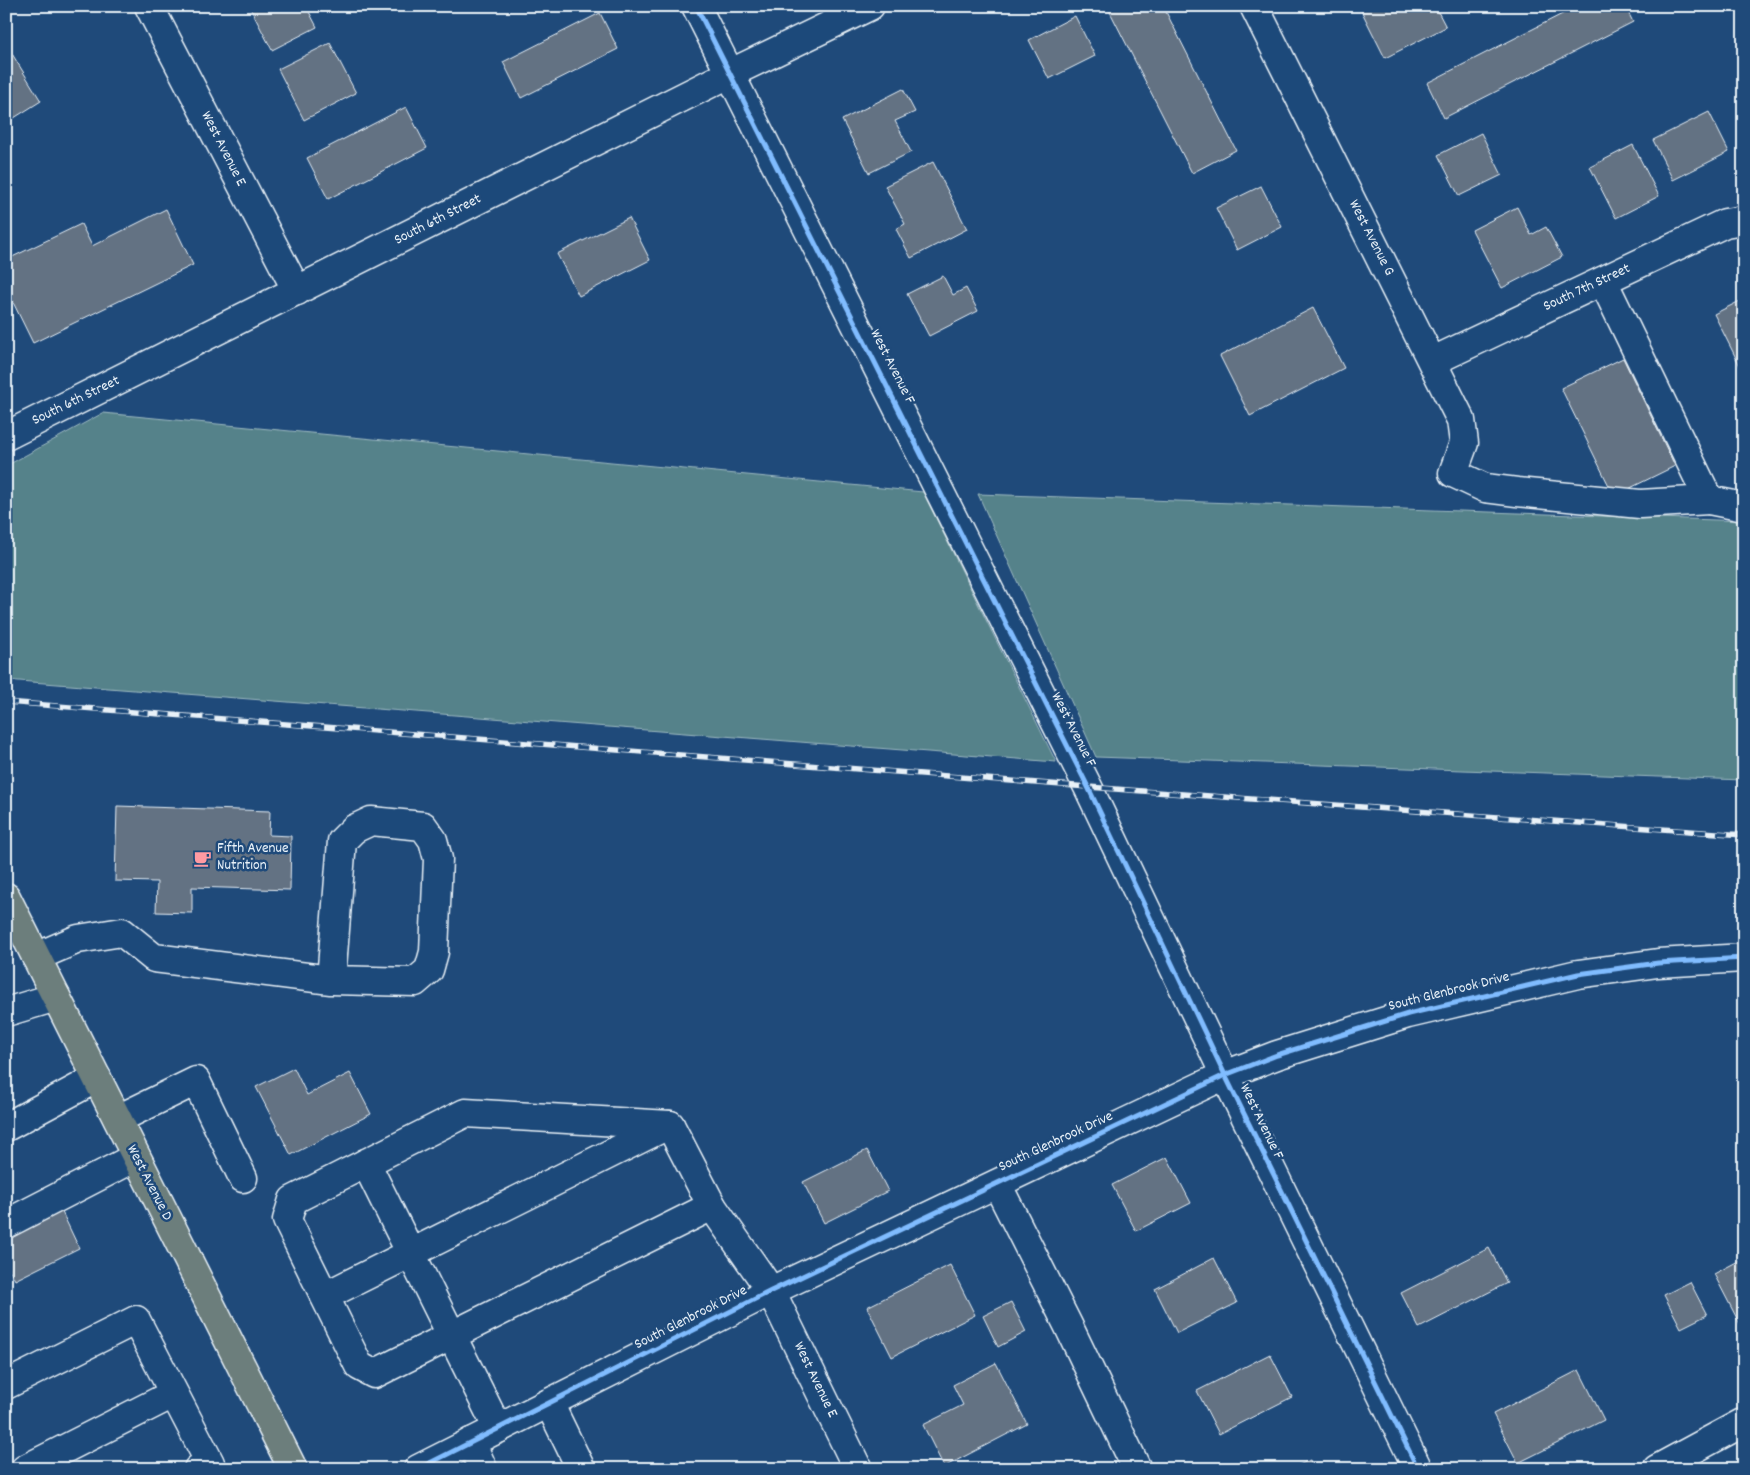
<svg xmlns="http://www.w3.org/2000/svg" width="1750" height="1475" font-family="Dekko,sans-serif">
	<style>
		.green { fill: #55828a; stroke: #9ebac1 }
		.building { fill: #647283; stroke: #e8f1f8 }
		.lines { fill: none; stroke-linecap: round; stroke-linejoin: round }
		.minor-casing { stroke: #e8f1f8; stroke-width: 31 }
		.major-casing { stroke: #e8f1f8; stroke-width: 31 }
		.minor { stroke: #1f4a7a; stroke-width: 28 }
		.major { stroke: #6c7e7c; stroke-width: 28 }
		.rail-casing { stroke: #e8f1f8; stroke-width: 5.5 }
		.rail { stroke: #1f4a7a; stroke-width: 4; stroke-dasharray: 11; stroke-linecap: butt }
		.cycleway-casing { stroke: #1f4a7a; stroke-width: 8 }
		.cycleway { stroke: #80bcff; stroke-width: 5 }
		.labels { text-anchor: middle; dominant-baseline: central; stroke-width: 5; stroke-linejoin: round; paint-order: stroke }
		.street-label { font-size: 15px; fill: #e8f1f8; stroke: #1f4a7a }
		.poi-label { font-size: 15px; fill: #e8f1f8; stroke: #1f4a7a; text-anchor: start }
	</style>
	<rect width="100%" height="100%" fill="#1f4a7a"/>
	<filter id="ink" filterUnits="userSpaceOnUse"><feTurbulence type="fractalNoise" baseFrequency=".02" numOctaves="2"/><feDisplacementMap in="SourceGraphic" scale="10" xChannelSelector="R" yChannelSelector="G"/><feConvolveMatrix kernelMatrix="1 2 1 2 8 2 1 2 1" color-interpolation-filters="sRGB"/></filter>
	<g filter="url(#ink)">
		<g class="green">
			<polygon points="103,413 923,492 1056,762 6,680 6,466"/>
			<polygon points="978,494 1744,521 1744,780 1096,757"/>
		</g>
		<g class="building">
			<polygon points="249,6 306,6 317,27 272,50"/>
			<polygon points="1107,6 1163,6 1236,150 1192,173"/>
			<polygon points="1359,6 1435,6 1446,27 1385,58"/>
			<polygon points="1578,6 1625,6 1633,22 1444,118 1427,83"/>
			<polygon points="600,13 618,49 521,98 503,62"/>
			<polygon points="1075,16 1095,56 1049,79 1029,40"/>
			<polygon points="330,43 356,93 304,120 278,69"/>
			<polygon points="6,44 41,101 6,123"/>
			<polygon points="903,89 915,112 895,121 911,152 869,173 842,120"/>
			<polygon points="406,107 427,148 328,199 307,158"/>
			<polygon points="1709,112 1729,152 1673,180 1653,140"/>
			<polygon points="1481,133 1502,175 1459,196 1438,155"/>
			<polygon points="1633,145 1659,196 1616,218 1590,167"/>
			<polygon points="933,162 967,229 911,258 896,229 905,224 885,186"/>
			<polygon points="1261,186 1282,227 1237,250 1216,208"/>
			<polygon points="1517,207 1531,235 1546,227 1562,257 1502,288 1472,230"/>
			<polygon points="166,209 193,265 33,343 6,288 6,260 81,224 92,246"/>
			<polygon points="629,218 650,260 579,296 557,254"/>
			<polygon points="943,276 953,295 966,288 978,311 929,336 907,294"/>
			<polygon points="1744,299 1744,374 1714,314"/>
			<polygon points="1313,308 1344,368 1250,416 1220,356"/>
			<polygon points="1623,358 1675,466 1614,496 1561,388"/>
			<polygon points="117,806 270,811 269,835 291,836 290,890 192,887 192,913 156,912 157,882 115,881"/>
			<polygon points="294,1068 307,1095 350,1073 371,1114 291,1155 256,1087"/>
			<polygon points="867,1150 888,1191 824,1223 803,1182"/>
			<polygon points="1167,1157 1191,1203 1136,1231 1112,1185"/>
			<polygon points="61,1210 79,1248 15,1280 6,1263 6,1237"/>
			<polygon points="1489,1248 1507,1283 1419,1328 1401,1293"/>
			<polygon points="1214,1258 1237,1303 1177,1333 1155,1289"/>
			<polygon points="1744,1258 1744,1332 1714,1274"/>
			<polygon points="950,1265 975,1315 892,1357 867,1307"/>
			<polygon points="1690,1282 1707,1315 1681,1328 1664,1295"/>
			<polygon points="1011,1302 1026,1332 998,1347 983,1316"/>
			<polygon points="1270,1354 1292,1397 1219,1434 1197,1391"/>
			<polygon points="996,1363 1027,1424 944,1467 923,1425 963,1405 953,1385"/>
			<polygon points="1579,1370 1604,1420 1518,1463 1493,1414"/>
			<polygon points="1310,1460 1313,1469 1290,1469"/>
		</g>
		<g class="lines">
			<defs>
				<g id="minor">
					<polyline points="149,6 297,291"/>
					<polyline points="696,6 1088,787 1225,1075 1418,1469"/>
					<polyline points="1254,6 1461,420 1464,443 1453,473 1485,488 1517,492 1640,504 1709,500"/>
					<polyline points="1603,281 1709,500 1744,507"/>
					<polyline points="1433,361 1725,223 1744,220"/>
					<polyline points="6,436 731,73 870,6"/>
					<polyline points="36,957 78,939 122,932 154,958 331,980 415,982 429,970 434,952 438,859 433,840 423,826 371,821 354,829 342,841 331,980"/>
					<polyline points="6,1012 56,997"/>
					<polyline points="118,1119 196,1081 243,1178"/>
					<polyline points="670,1125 465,1113 293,1200 287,1220 359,1366 374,1374 712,1206"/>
					<polyline points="670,1125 712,1206 771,1291 858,1469"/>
					<polyline points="6,1127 97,1078"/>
					<polyline points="366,1163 498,1429"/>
					<polyline points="997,1184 1068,1325 1137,1469"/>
					<polyline points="6,1224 136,1157"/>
					<polyline points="325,1296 668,1125"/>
					<polyline points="6,1385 136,1320 210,1463 198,1469"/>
					<polyline points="549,1403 581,1469"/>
					<polyline points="471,1442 483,1469"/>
					<polyline points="25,1469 173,1394"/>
					<polyline points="418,1469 771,1291 1225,1075 1277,1055 1408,1014 1578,974 1658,963 1744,958"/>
					<polyline points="1657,1469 1744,1422"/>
				</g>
				<polyline id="major" points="6,897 293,1469"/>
			</defs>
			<use href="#minor" class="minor-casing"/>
			<use href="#major" class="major-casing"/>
			<use href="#minor" class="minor"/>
			<use href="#major" class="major"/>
			<defs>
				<polyline id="rail" points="6,702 1088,787 1744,835"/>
			</defs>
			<use href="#rail" class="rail-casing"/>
			<use href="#rail" class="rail"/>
			<defs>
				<g id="cycleway">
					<polyline points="696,6 1088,787 1225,1075 1418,1469"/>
					<polyline points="418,1469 771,1291 1225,1075 1277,1055 1408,1014 1578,974 1658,963 1744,958"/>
				</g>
			</defs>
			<use href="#cycleway" class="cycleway-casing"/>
			<use href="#cycleway" class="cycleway"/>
		</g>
	</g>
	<defs>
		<symbol id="cafe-bare" viewBox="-9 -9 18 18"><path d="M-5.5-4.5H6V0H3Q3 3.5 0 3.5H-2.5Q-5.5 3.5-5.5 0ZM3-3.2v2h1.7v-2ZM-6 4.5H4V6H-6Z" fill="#ff9aa2" stroke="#1f4a7a" stroke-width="2.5" paint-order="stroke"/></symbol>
	</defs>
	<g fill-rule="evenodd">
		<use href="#cafe-bare" x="190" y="846" width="25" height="25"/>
	</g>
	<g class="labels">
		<g class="street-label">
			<text transform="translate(223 149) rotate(63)">West Avenue E</text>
			<text transform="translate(438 220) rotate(-27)">South 6th Street</text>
			<text transform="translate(1371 238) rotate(63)">West Avenue G</text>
			<text transform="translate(1587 288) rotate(-25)">South 7th Street</text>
			<text transform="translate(892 367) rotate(63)">West Avenue F</text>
			<text transform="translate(76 401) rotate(-26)">South 6th Street</text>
			<text transform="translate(1073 730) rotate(63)">West Avenue F</text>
			<text transform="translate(1449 992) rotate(-14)">South Glenbrook Drive</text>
			<text transform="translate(1261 1122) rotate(64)">West Avenue F</text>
			<text transform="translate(1056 1142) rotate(-25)">South Glenbrook Drive</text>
			<text transform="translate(149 1183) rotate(63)">West Avenue D</text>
			<text transform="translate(691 1318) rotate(-27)">South Glenbrook Drive</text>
			<text transform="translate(815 1380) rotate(64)">West Avenue E</text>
		</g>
		<g class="poi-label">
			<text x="217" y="849">Fifth Avenue<tspan x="217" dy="17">Nutrition</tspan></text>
		</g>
	</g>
	<rect width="1750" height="1475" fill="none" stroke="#1f4a7a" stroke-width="25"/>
	<rect x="12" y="12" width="1725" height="1450" fill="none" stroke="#e8f1f8" stroke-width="2" filter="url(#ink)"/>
</svg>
